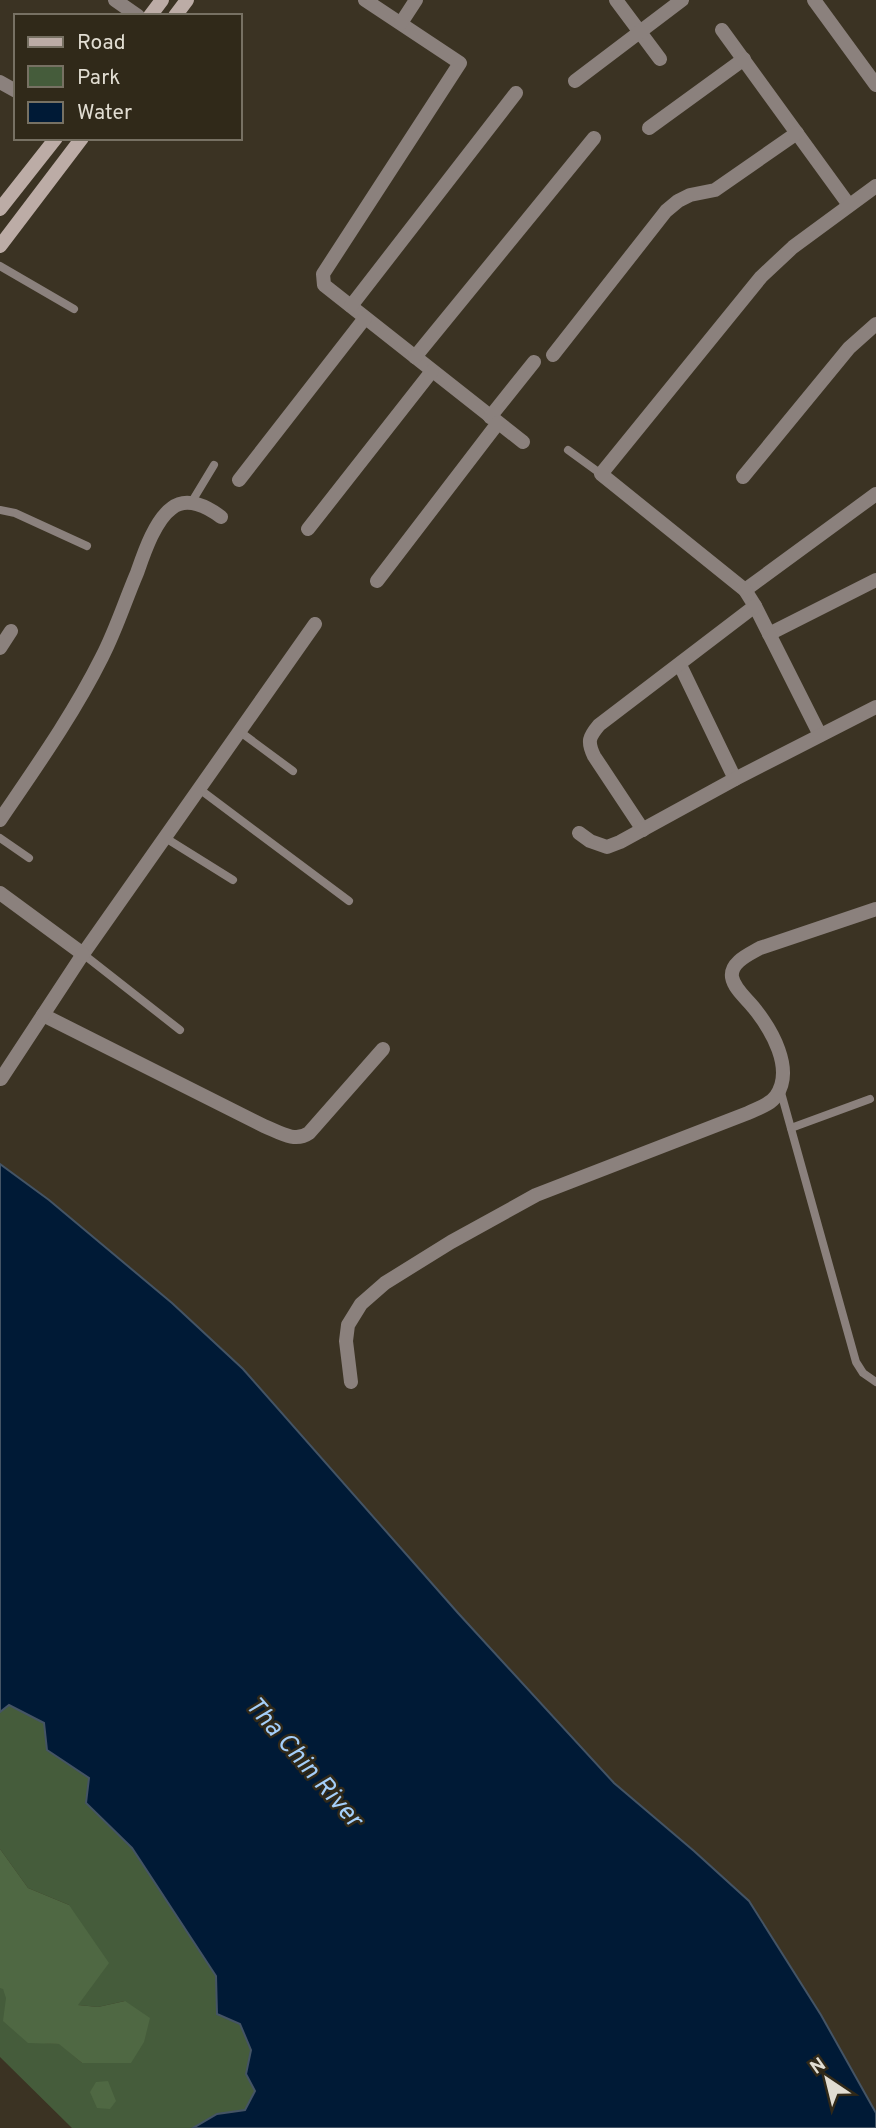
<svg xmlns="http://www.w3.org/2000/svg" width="876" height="2128" font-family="Overpass,sans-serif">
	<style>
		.green { fill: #455c3b }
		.forest { fill: #4f6843 }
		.water { fill: #001a36; stroke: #445465; stroke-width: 2 }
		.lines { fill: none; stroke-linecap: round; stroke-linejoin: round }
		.service { stroke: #8b817d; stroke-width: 8 }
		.minor { stroke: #8b817d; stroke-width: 14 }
		.secondary { stroke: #bcaca6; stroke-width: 14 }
		.labels { text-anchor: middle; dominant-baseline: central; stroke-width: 5; stroke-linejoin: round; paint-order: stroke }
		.water-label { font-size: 26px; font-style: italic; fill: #a4cef9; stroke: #302919 }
	</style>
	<rect width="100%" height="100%" fill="#3b3323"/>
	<polygon class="green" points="9,1705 44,1723 47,1750 89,1778 86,1803 132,1848 216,1976 217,2014 240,2024 251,2050 246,2074 255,2090 246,2110 217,2114 193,2128 72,2128 0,2057 0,1988 3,1988 28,2042 60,2044 82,2063 125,2001 98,2007 78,2005 69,1905 28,1888 0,1849 0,1712"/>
	<g class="forest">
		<polygon points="0,1849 28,1888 69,1905 109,1963 78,2005 98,2007 125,2001 150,2018 144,2042 131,2063 82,2063 59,2044 28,2043 3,2021 6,1998 3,1989 0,1988"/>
		<polygon points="108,2081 116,2101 110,2109 97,2108 90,2092 96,2082"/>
	</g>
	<polygon class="water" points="0,1164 49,1200 172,1303 243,1369 458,1613 614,1783 694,1851 749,1901 821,2015 876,2113 876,2128 193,2128 217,2114 245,2110 255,2091 246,2074 251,2050 240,2024 217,2014 216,1976 132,1848 86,1803 89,1778 47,1750 44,1723 9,1705 0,1712"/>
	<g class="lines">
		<g class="service">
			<polyline points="0,266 74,309"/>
			<polyline points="568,450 601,474"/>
			<polyline points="191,503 214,465"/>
			<polyline points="0,510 15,513 87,546"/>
			<polyline points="239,731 293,771"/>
			<polyline points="198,788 349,901"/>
			<polyline points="164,837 233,880"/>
			<polyline points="0,838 29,858"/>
			<polyline points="83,954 180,1030"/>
			<polyline points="780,1089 856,1362 863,1373 876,1382"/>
			<polyline points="791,1128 870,1099"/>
		</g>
		<g class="minor">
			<polyline points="115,0 138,16"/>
			<polyline points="365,0 460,63 323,274 324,285 523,442"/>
			<polyline points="616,0 660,59"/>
			<polyline points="814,0 876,85"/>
			<polyline points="401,23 416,0"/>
			<polyline points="722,30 849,205"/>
			<polyline points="575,81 682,0"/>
			<polyline points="0,82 16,91"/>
			<polyline points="649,128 744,59"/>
			<polyline points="351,306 516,93"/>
			<polyline points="553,355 666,211 678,201 690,195 715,190 797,133"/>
			<polyline points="415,357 594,138"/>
			<polyline points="490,417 534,362"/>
			<polyline points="743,477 849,348 876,324"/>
			<polyline points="239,480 365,318"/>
			<polyline points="308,529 432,371"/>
			<polyline points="377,581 498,423"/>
			<polyline points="745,590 876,494"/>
			<polyline points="769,634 876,580"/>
			<polyline points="0,648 11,631"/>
			<polyline points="680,665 735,779"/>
			<polyline points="820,735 755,606 745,590 601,474 761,277 793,247 876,186"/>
			<path d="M0 820C36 767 73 715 102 657 116 630 125 601 137 573 144 553 155 520 172 508 187 496 208 507 221 517"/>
			<path d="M643 830 594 756C587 741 589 737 599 725L755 606"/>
			<polyline points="579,833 590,841 607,847 620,842 735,779 876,707"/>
			<polyline points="0,893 83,954 315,624"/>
			<path d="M43 1015 264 1126C279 1132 295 1143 309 1133L383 1049"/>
			<polyline points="1,1079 83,954"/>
			<path d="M351 1382 346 1341 348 1325 361 1304 385 1283 451 1242 536 1195 748 1113C758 1108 770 1105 776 1096 795 1069 771 1029 754 1008 747 999 734 989 732 977 730 962 750 954 760 948L876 909"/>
		</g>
		<g class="secondary">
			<polyline points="150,16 162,0"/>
			<polyline points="175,16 187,0"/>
			<polyline points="0,209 56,138"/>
			<polyline points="0,246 82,138"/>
		</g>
	</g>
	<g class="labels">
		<g class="water-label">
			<text transform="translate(303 1763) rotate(49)">Tha Chin River</text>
		</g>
	</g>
	<rect x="14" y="14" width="228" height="126" fill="#302919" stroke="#777163" stroke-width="2"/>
	<rect x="28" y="37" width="35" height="10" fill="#bcaca6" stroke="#777163" stroke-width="2"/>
	<text x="77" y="49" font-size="21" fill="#e1ddd2">Road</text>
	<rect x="28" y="66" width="35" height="21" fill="#455c3b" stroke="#777163" stroke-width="2"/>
	<text x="77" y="84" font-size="21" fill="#e1ddd2">Park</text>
	<rect x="28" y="102" width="35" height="21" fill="#001a36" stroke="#777163" stroke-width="2"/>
	<text x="77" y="119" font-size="21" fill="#e1ddd2">Water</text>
	<g transform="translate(827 2079) rotate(325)" stroke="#302919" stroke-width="5" paint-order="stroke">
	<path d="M0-5L12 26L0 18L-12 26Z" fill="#e1ddd2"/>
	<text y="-10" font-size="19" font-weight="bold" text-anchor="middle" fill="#e1ddd2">N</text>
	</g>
</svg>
